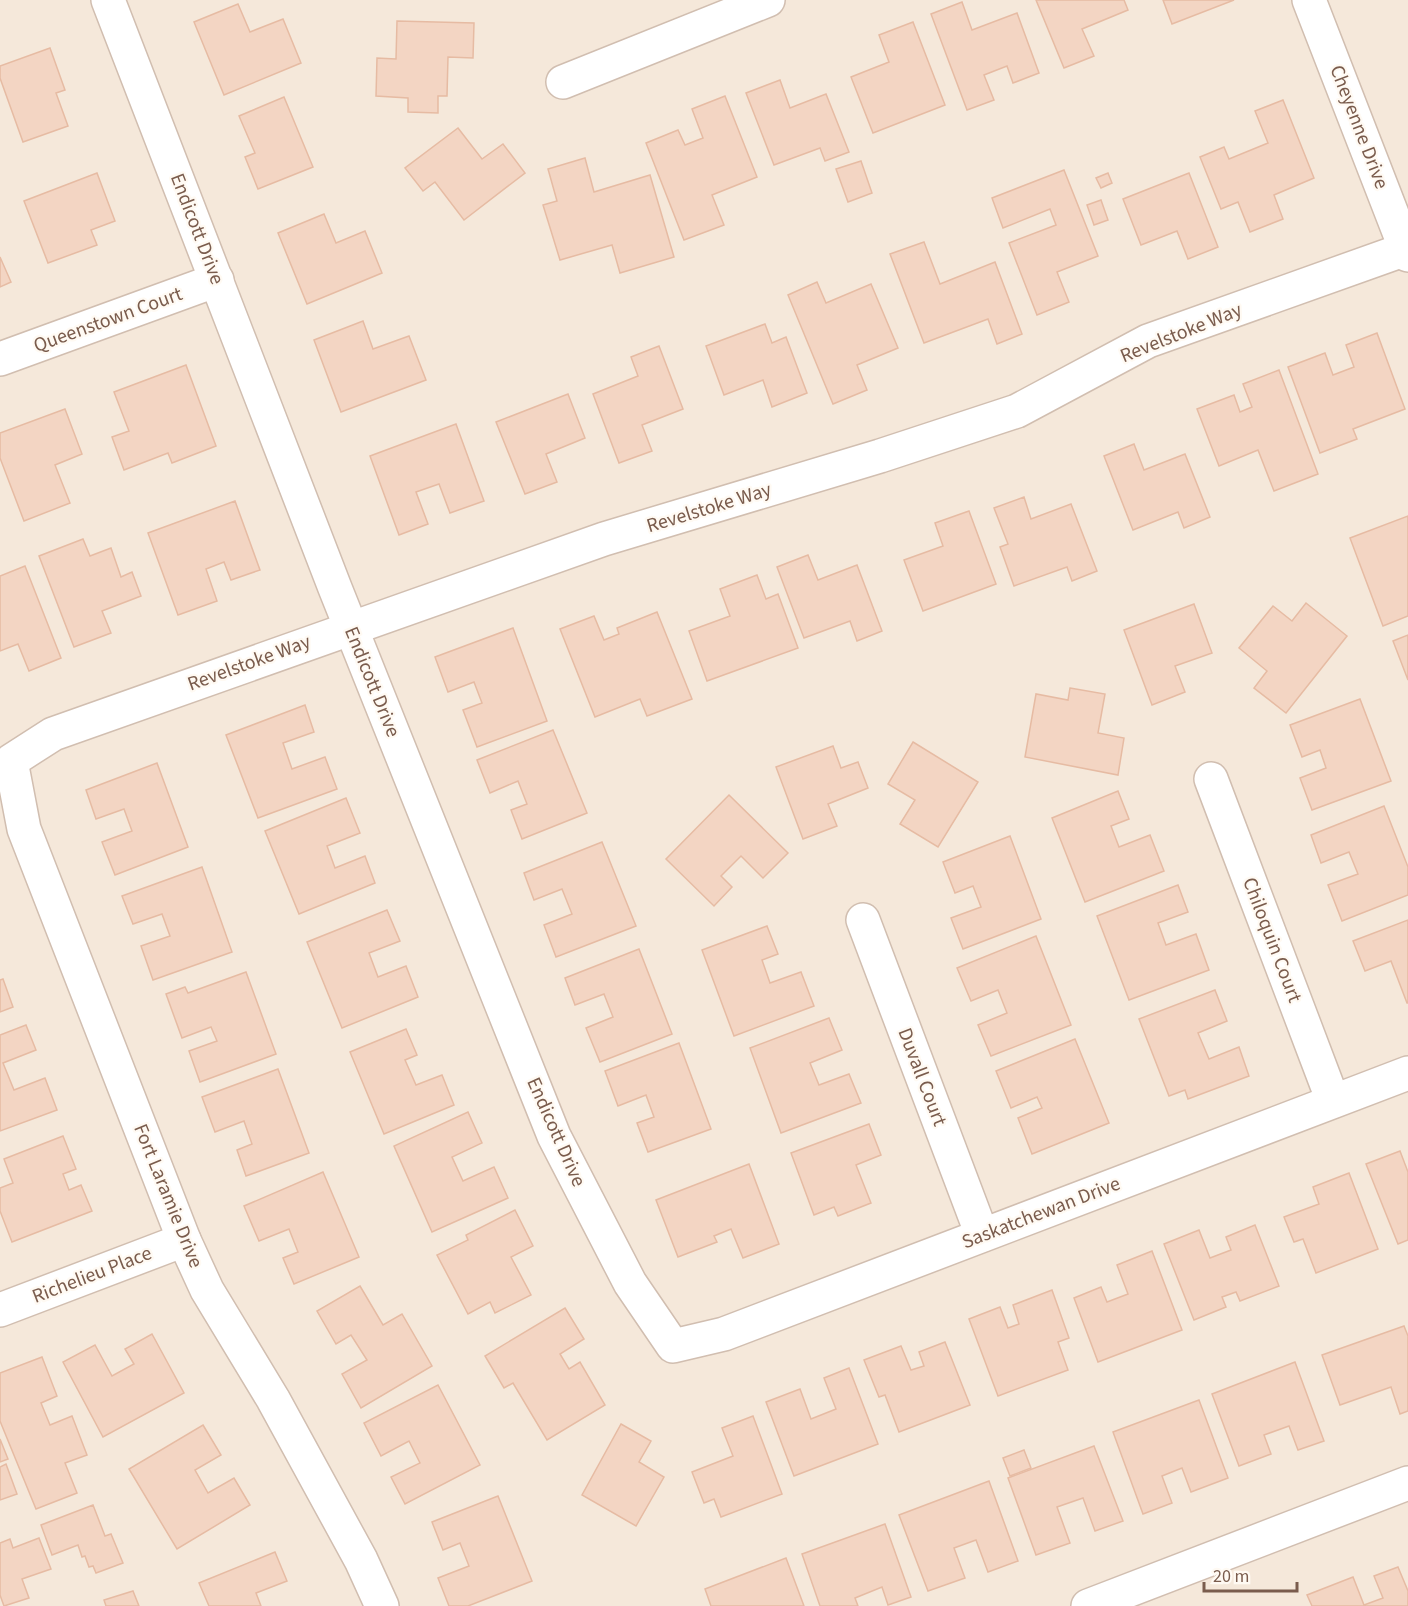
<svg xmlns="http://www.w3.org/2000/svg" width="1408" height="1606" font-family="'Source Sans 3',sans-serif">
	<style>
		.residential { fill: #f5e8da }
		.building { fill: #f3d5c3; stroke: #e6bba3; stroke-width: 1.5 }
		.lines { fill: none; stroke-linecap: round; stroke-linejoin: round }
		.minor-casing { stroke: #d1beb0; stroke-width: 36 }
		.minor { stroke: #fff; stroke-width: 33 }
		.labels { text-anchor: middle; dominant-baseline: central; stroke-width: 4.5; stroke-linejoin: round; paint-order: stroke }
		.street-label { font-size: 20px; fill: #7a5c4d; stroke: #fffaf3 }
	</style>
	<rect width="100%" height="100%" fill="#fdf6ec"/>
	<rect class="residential" x="0" y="0" width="1408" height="1606"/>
	<g class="building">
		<polygon points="1036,0 1124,0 1128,10 1082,29 1094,56 1064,68"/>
		<polygon points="1163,0 1234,0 1172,24"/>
		<polygon points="962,2 972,30 1017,13 1039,73 1013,83 1007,66 984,75 994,100 967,110 931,14"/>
		<polygon points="238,4 250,32 283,19 301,63 224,95 194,22"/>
		<polygon points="397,21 474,23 473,58 448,57 447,96 438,96 438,113 408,112 408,98 376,96 377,58 396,59"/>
		<polygon points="913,22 945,105 873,133 851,77 889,62 879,35"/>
		<polygon points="50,48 65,90 56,93 68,126 23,142 0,78 0,66"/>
		<polygon points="780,80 790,108 826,94 849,152 825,161 820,148 774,165 746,93"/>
		<polygon points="725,96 757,177 712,195 724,225 684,240 646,143 678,130 685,145 703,138 692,109"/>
		<polygon points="284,97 313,167 258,189 245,157 255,153 239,116"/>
		<polygon points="1283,100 1314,178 1274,195 1283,219 1250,232 1238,202 1221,209 1200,157 1224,147 1229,159 1268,143 1255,111"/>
		<polygon points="458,128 482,159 503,144 525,173 464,220 435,182 423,191 405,168"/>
		<polygon points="585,158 594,192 650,175 674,257 620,273 612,245 560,260 543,205 557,201 548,169"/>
		<polygon points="861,161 872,193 848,202 836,169"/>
		<polygon points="1064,170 1098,256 1057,272 1069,302 1037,315 1009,243 1056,225 1050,209 1003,228 992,198"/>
		<polygon points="97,173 115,221 91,230 97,245 48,263 24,201"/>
		<polygon points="1108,173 1112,183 1101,188 1096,178"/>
		<polygon points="1189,173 1218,247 1188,259 1177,231 1141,245 1123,199"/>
		<polygon points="1101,200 1108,220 1094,225 1087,205"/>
		<polygon points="324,214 336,243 365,231 382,273 307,304 278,233"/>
		<polygon points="924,242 940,284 995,262 1022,334 997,344 988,319 924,343 890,254"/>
		<polygon points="0,257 11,282 0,287"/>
		<polygon points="817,282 826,303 871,284 898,348 857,365 867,390 833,404 788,295"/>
		<polygon points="363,321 373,349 409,336 426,380 341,412 314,340"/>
		<polygon points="765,324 772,343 786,337 807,393 772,407 763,380 724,395 706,346"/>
		<polygon points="1377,333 1405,409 1353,429 1357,439 1320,453 1288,367 1325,353 1333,375 1354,367 1346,345"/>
		<polygon points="659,346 683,409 642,425 652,451 619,463 593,394 638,376 631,357"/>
		<polygon points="186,365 216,446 172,463 168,453 124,470 112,437 129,431 114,392"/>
		<polygon points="1279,370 1318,474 1274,491 1258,450 1219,466 1197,409 1234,395 1240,412 1252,407 1243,384"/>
		<polygon points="568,394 585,438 546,454 557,482 525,494 496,422"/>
		<polygon points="65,409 82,454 55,465 70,503 24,521 0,458 0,433"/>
		<polygon points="456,424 484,501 450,513 439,484 416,492 428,524 399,535 370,456"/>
		<polygon points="1134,444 1144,470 1185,454 1210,517 1184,528 1178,512 1133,530 1104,456"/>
		<polygon points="1024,497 1031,519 1071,504 1097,571 1072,581 1067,567 1014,586 1000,547 1008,544 994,508"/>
		<polygon points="235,501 260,570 231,580 224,562 206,569 217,601 178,615 148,533"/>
		<polygon points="969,511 996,584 923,611 904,560 943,546 935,523"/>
		<polygon points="1408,516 1408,616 1383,626 1350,538"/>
		<polygon points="83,539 90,556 111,548 121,577 132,572 141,596 102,611 111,633 74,647 39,556"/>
		<polygon points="808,555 818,580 857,565 882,631 857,641 850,621 804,638 777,567"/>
		<polygon points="25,566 61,658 29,671 18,644 0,651 0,576"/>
		<polygon points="757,575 766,599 778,594 798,648 707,681 689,631 730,616 720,589"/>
		<polygon points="1306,603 1347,636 1286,713 1254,688 1267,671 1239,648 1273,606 1292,621"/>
		<polygon points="1194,604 1212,653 1175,666 1185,692 1152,705 1124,630"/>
		<polygon points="657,612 692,699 647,716 640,699 595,717 560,629 594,616 604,640 619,634 617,628"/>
		<polygon points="513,628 547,721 477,747 463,710 482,703 474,682 448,692 435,657"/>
		<polygon points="1408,635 1408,680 1393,641"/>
		<polygon points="1070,688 1105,694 1098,733 1124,738 1118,775 1025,757 1036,694 1068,700"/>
		<polygon points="1360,699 1391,781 1312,810 1300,778 1326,768 1320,750 1302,757 1290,725"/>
		<polygon points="305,705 314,732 283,743 292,769 325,757 337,789 258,818 226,735"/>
		<polygon points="553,730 587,813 522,839 511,810 527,804 518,781 490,793 477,760"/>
		<polygon points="913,742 978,782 938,847 900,824 915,800 888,784"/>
		<polygon points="833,746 841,768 858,762 868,788 828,804 837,826 803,839 776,767"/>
		<polygon points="157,763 188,847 115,875 102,842 132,831 124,809 96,819 86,790"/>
		<polygon points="1118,791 1129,819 1111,826 1119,847 1150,835 1164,871 1085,902 1052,818"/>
		<polygon points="729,795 788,853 763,878 741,856 721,876 732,887 714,906 666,859"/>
		<polygon points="346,798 360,833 327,846 335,868 365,856 375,883 299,914 265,831"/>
		<polygon points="1384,806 1408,867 1408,895 1342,921 1328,885 1358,874 1349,852 1321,863 1311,835"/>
		<polygon points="1010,836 1041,919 963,949 951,918 981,907 973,886 955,893 943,862"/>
		<polygon points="602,842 636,926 556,957 544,925 572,914 562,889 534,900 524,873"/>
		<polygon points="202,867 232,952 153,980 141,946 170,936 162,914 133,924 122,896"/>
		<polygon points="1178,885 1188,912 1158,923 1166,945 1196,934 1209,970 1129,1000 1097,916"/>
		<polygon points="387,910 400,941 369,953 378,977 406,966 418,997 342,1028 307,942"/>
		<polygon points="1408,920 1408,1003 1407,1003 1391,961 1365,971 1353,941"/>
		<polygon points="767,926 778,954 762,960 770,983 801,972 814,1006 734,1036 702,950"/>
		<polygon points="1036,936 1071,1025 991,1056 978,1025 1007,1013 998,990 971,1001 957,968"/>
		<polygon points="639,949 672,1034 600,1062 586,1028 613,1017 604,994 575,1005 565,978"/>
		<polygon points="246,972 276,1054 200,1082 189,1051 217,1041 211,1027 182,1038 166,994 185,987 188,993"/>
		<polygon points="3,979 13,1007 0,1012 0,980"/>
		<polygon points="1215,990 1227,1021 1198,1033 1209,1059 1239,1047 1249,1076 1188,1099 1185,1090 1169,1096 1139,1019"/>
		<polygon points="829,1018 842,1050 810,1063 819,1085 849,1074 861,1103 781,1133 750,1048"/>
		<polygon points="26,1025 36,1050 3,1063 14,1090 45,1078 57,1110 0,1131 0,1035"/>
		<polygon points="406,1029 417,1055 405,1060 416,1085 442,1075 454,1105 384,1134 350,1052"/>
		<polygon points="1075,1039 1109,1123 1032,1154 1018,1118 1042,1108 1037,1097 1011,1108 996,1071"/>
		<polygon points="679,1043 711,1129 648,1152 637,1123 654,1117 646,1095 618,1106 605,1071"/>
		<polygon points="278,1069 309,1153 246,1176 237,1150 252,1144 244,1121 215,1132 202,1097"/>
		<polygon points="468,1112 482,1143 452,1157 463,1181 494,1167 508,1198 432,1232 394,1146"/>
		<polygon points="869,1124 881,1155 856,1165 871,1203 838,1216 834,1207 814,1215 791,1153"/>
		<polygon points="63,1136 76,1169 63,1174 69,1190 81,1185 92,1211 12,1242 0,1211 0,1188 13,1183 4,1159"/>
		<polygon points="1400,1151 1408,1172 1408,1240 1398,1244 1366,1164"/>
		<polygon points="749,1164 779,1244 743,1258 731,1229 714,1236 717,1242 678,1257 656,1200"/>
		<polygon points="323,1172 359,1257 294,1284 283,1258 298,1252 289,1229 259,1241 244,1206"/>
		<polygon points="1349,1173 1378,1249 1316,1273 1303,1239 1294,1242 1284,1217 1319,1204 1313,1187"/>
		<polygon points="515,1210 533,1246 511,1257 531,1295 495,1313 490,1302 468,1314 437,1255 468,1240 466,1235"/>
		<polygon points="1255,1225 1279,1286 1240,1301 1236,1292 1222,1297 1226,1307 1194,1320 1164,1244 1199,1230 1210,1258 1231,1250 1226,1237"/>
		<polygon points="1152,1251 1182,1330 1098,1362 1074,1298 1101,1287 1107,1302 1128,1294 1117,1265"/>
		<polygon points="360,1286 383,1325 402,1314 432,1366 361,1408 342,1374 367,1360 351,1335 336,1344 317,1311"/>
		<polygon points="1052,1290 1069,1338 1058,1342 1068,1370 998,1396 969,1319 1000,1307 1008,1328 1019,1324 1013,1305"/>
		<polygon points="565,1308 584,1339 560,1354 569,1369 580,1362 605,1405 547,1440 513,1383 504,1388 485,1356"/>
		<polygon points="1404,1326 1408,1336 1408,1411 1400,1414 1391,1387 1340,1405 1322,1355"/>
		<polygon points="152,1334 184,1393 103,1437 63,1362 95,1345 112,1376 134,1364 125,1349"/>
		<polygon points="945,1342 970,1405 899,1432 885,1395 879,1397 864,1360 901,1346 911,1370 924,1366 919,1352"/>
		<polygon points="42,1357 57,1396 41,1403 50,1425 72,1416 87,1455 65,1463 77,1493 36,1509 0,1421 0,1373"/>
		<polygon points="1295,1362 1324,1441 1298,1450 1289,1426 1264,1435 1271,1454 1239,1466 1212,1394"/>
		<polygon points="849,1368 878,1444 794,1476 766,1402 800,1389 811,1419 836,1409 824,1378"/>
		<polygon points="438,1385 480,1465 405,1504 391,1477 420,1463 409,1441 381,1456 364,1423"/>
		<polygon points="1199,1400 1228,1478 1191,1492 1182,1468 1162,1476 1172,1503 1143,1514 1113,1432"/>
		<polygon points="753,1416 782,1494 721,1517 714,1499 704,1503 692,1472 733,1456 722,1428"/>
		<polygon points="621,1424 651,1441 639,1462 664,1477 636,1526 582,1495"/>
		<polygon points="203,1425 221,1455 195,1470 208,1493 234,1478 250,1505 177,1549 129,1469"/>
		<polygon points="0,1439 8,1459 0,1462"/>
		<polygon points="1094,1446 1123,1521 1095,1531 1083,1498 1057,1507 1070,1543 1036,1555 1008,1478"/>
		<polygon points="1024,1450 1031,1468 1010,1476 1003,1458"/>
		<polygon points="6,1464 17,1494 0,1500 0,1467"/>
		<polygon points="989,1481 1018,1561 988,1572 976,1540 954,1548 965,1578 928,1591 899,1515"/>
		<polygon points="498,1496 532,1581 468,1606 449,1606 438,1578 469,1566 460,1543 443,1550 432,1522"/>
		<polygon points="93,1505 105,1536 111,1534 123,1563 96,1573 93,1566 89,1567 85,1556 82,1557 78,1545 52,1555 41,1525"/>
		<polygon points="885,1524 911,1597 888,1605 882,1587 855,1598 858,1606 820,1606 802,1554"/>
		<polygon points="39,1538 51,1569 22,1579 29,1598 4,1606 0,1595 0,1543 10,1539 13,1548"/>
		<polygon points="275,1552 287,1581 256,1593 261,1606 209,1606 199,1583"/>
		<polygon points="786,1558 804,1606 711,1606 705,1589"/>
		<polygon points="1398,1567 1408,1591 1408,1606 1312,1606 1307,1595 1353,1577 1364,1605 1383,1598 1374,1576"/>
		<polygon points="133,1591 139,1606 106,1606 104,1600"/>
	</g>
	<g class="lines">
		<defs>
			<g id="minor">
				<polyline points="108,0 335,588 554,1136 630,1283 673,1346 724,1334 1408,1073"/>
				<polyline points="1309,0 1408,255"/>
				<polyline points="563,82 768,0"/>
				<polyline points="0,359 217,280"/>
				<polyline points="1211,779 1333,1101"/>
				<polyline points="863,920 982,1235"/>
				<polyline points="0,1310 184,1240"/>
				<polyline points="382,1606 361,1560 273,1399 207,1290 184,1240 24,829 11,761 53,734 604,539 880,456 1017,411 1148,341 1406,249"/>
				<polyline points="1088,1606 1408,1483"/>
			</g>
		</defs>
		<use href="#minor" class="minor-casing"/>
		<use href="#minor" class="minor"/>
	</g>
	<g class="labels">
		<g class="street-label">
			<text transform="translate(1359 127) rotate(69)">Cheyenne Drive</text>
			<text transform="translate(197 229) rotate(69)">Endicott Drive</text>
			<text transform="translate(108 320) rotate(-20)">Queenstown Court</text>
			<text transform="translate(1181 333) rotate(-22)">Revelstoke Way</text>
			<text transform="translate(709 508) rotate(-17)">Revelstoke Way</text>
			<text transform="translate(249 663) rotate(-20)">Revelstoke Way</text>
			<text transform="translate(372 682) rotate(68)">Endicott Drive</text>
			<text transform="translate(1272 940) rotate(69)">Chiloquin Court</text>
			<text transform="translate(922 1077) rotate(69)">Duvall Court</text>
			<text transform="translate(556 1132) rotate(66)">Endicott Drive</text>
			<text transform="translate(168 1196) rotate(68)">Fort Laramie Drive</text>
			<text transform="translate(1041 1213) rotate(-21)">Saskatchewan Drive</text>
			<text transform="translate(92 1275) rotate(-21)">Richelieu Place</text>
		</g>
	</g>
	<path d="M1204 1582v9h93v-9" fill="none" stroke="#7a5c4d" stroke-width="3"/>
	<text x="1213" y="1582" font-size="18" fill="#7a5c4d" stroke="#fffaf3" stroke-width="4.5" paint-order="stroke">20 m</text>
</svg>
